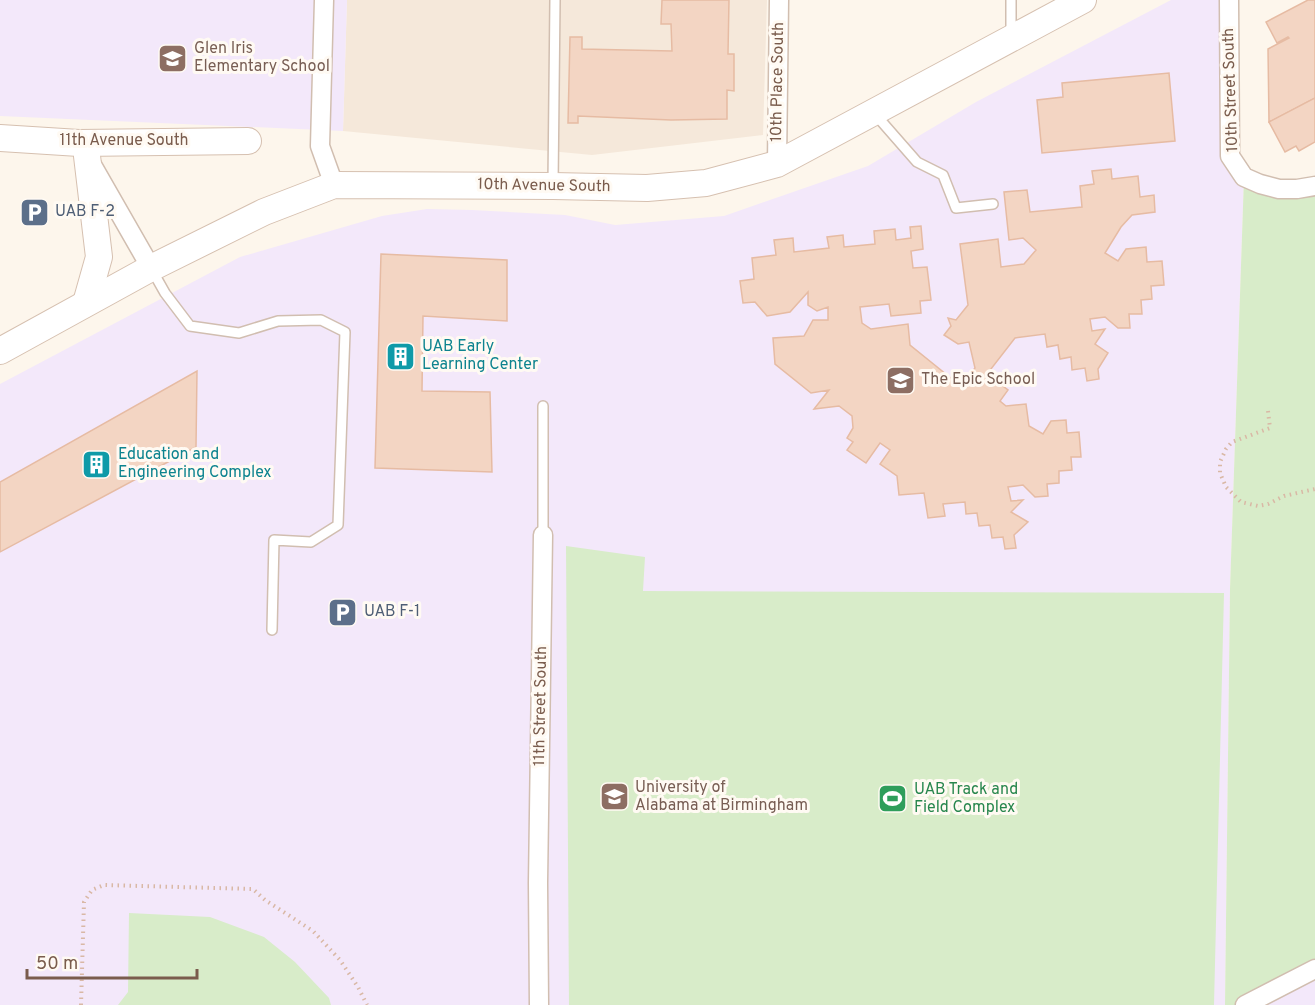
<svg xmlns="http://www.w3.org/2000/svg" width="1315" height="1005" font-family="Overpass,sans-serif">
	<style>
		.residential { fill: #f5e8da }
		.education { fill: #f3e8fa }
		.green { fill: #d8ecc9 }
		.building { fill: #f3d5c3; stroke: #e6bba3; stroke-width: 1.5 }
		.lines { fill: none; stroke-linecap: round; stroke-linejoin: round }
		.lane-casing { stroke: #d1beb0; stroke-width: 12 }
		.street-casing { stroke: #d1beb0; stroke-width: 21 }
		.secondary-casing { stroke: #d6c0b0; stroke-width: 28 }
		.path { stroke: #d9b8a5; stroke-width: 4; stroke-dasharray: 1.5 4.5; stroke-linecap: butt }
		.lane { stroke: #fff; stroke-width: 9 }
		.street { stroke: #fff; stroke-width: 18 }
		.secondary { stroke: #fff; stroke-width: 26 }
		.labels { text-anchor: middle; dominant-baseline: central; stroke-width: 6; stroke-linejoin: round; paint-order: stroke }
		.education-label { font-size: 16px; fill: #785e54; stroke: #fffaf3; text-anchor: start }
		.street-label { font-size: 16px; fill: #7a5c4d; stroke: #fffaf3 }
		.service-label { font-size: 16px; fill: #4e5e75; stroke: #fffaf3; text-anchor: start }
		.culture-label { font-size: 16px; fill: #0d838f; stroke: #fffaf3; text-anchor: start }
		.leisure-label { font-size: 16px; fill: #27864d; stroke: #fffaf3; text-anchor: start }
	</style>
	<rect width="100%" height="100%" fill="#fdf6ec"/>
	<polygon class="residential" points="347,0 767,0 763,135 592,155 343,131"/>
	<g class="education">
		<polygon points="0,0 347,0 343,131 0,116"/>
		<polygon points="1171,0 1229,0 1230,156 1244,177 1230,589 1225,1005 0,1005 0,384 240,257 382,216 427,209 472,210 565,215 615,225 724,216 868,166 976,102"/>
		<polygon points="1315,969 1315,1005 1245,1005"/>
	</g>
	<g class="green">
		<polygon points="1244,177 1279,189 1315,183 1315,969 1245,1005 1225,1005 1230,589"/>
		<polygon points="566,546 645,557 643,591 1224,593 1214,1005 569,1005"/>
		<polygon points="129,913 210,917 264,937 295,962 329,998 331,1005 118,1005 128,992"/>
	</g>
	<g class="building">
		<polygon points="662,0 729,0 728,54 734,54 734,91 727,90 727,119 671,120 578,116 578,123 568,123 570,37 582,37 582,49 672,51 671,24 661,24"/>
		<polygon points="1308,0 1315,0 1315,98 1269,122 1268,49 1289,38 1288,37 1277,43 1266,22"/>
		<polygon points="1169,73 1175,141 1042,153 1037,100 1063,97 1062,83"/>
		<polygon points="1315,98 1315,142 1299,151 1296,146 1285,152 1269,122"/>
		<polygon points="1111,169 1112,179 1138,176 1140,197 1154,195 1155,212 1132,215 1121,227 1105,253 1118,261 1126,249 1146,247 1147,262 1162,261 1164,285 1151,286 1152,299 1141,300 1142,314 1129,314 1130,328 1118,328 1105,317 1090,319 1092,331 1105,329 1095,344 1108,353 1098,369 1099,379 1087,381 1085,368 1072,370 1071,357 1060,359 1058,345 1047,347 1045,334 1015,338 987,374 1008,390 1000,401 1006,406 1026,404 1029,426 1043,434 1051,421 1066,420 1067,433 1079,432 1081,457 1071,457 1072,470 1059,471 1059,483 1047,484 1048,496 1035,497 1023,485 1008,487 1011,501 1023,500 1011,512 1028,522 1014,535 1016,548 1005,549 1003,537 992,538 990,525 979,526 977,513 966,514 965,502 943,504 945,516 928,518 924,493 899,495 897,476 880,464 890,450 880,443 866,463 847,450 853,442 847,438 853,428 852,416 839,406 814,409 829,390 811,393 775,364 773,338 804,336 813,320 828,320 828,307 817,311 808,305 808,292 790,312 767,316 755,302 743,303 740,281 754,279 752,258 776,255 774,240 793,238 794,252 829,248 827,237 843,235 844,247 875,244 874,231 895,229 896,240 911,238 910,227 921,226 923,249 911,251 913,268 927,267 931,300 920,301 921,313 891,316 889,304 860,307 862,323 871,329 908,324 910,345 957,383 962,377 965,380 975,368 969,342 958,344 944,335 951,326 948,318 956,320 968,305 960,244 998,239 1001,267 1024,264 1036,250 1023,238 1009,240 1004,192 1027,190 1030,212 1082,207 1080,186 1094,184 1092,171"/>
		<polygon points="381,254 507,260 507,321 423,316 422,391 490,392 492,472 375,468"/>
		<polygon points="197,371 196,447 0,552 0,482"/>
	</g>
	<g class="lines">
		<defs>
			<g id="lane">
				<polyline points="1011,37 1011,0"/>
				<polyline points="875,114 917,162 943,175 956,208 993,204"/>
				<polyline points="553,184 555,0"/>
				<polyline points="152,270 165,293 190,326 239,333 278,321 321,320 345,332 338,525 311,542 274,540 272,630"/>
				<polyline points="543,535 543,406"/>
			</g>
			<g id="street">
				<polyline points="324,0 320,146 334,185"/>
				<polyline points="1229,0 1230,156 1244,177 1260,184 1279,189 1297,189 1315,186"/>
				<polyline points="777,164 779,0"/>
				<polyline points="92,165 151,268"/>
				<polyline points="539,1005 538,883 543,535"/>
				<polyline points="1245,1005 1315,969"/>
			</g>
			<g id="secondary">
				<polyline points="0,138 79,143 248,141"/>
				<polyline points="86,303 99,257 87,156"/>
				<polyline points="0,351 151,268 264,212 334,185 553,186 647,188 706,183 777,164 1083,0"/>
			</g>
		</defs>
		<use href="#lane" class="lane-casing"/>
		<use href="#street" class="street-casing"/>
		<use href="#secondary" class="secondary-casing"/>
		<g class="path">
			<polyline points="1268,411 1270,428 1232,442 1226,449 1220,462 1220,473 1226,487 1241,502 1258,506 1268,504 1284,496 1315,489"/>
			<polyline points="81,1005 84,902 92,890 104,885 253,889 265,900 313,931 340,960 358,987 367,1005"/>
		</g>
		<use href="#lane" class="lane"/>
		<use href="#street" class="street"/>
		<use href="#secondary" class="secondary"/>
	</g>
	<defs>
		<symbol id="school-square" viewBox="-11 -11 22 22"><rect x="-9" y="-9" width="18" height="18" rx="4" fill="#8d6e63" stroke="#fffaf3"/><path d="M0-5L7-2L0 1L-7-2ZM-4 1L0 2.5L4 1V4Q0 6-4 4Z" fill="#fff"/></symbol>
		<symbol id="parking-square" viewBox="-11 -11 22 22"><rect x="-9" y="-9" width="18" height="18" rx="4" fill="#5c6f8a" stroke="#fffaf3"/><path d="M-3.5-5.5H1a3.5 3.5 0 0 1 0 7H-1V5.5H-3.5ZM-1-3.4V-.6H.8a1.4 1.4 0 0 0 0-2.8Z" fill="#fff"/></symbol>
		<symbol id="building-square" viewBox="-11 -11 22 22"><rect x="-9" y="-9" width="18" height="18" rx="4" fill="#0f9aa8" stroke="#fffaf3"/><path d="M-4-6H4V6H1V3H-1V6H-4ZM-2.5-4.3h1.7v1.8h-1.7ZM.8-4.3h1.7v1.8H.8ZM-2.5-1h1.7V.8h-1.7ZM.8-1h1.7V.8H.8Z" fill="#fff"/></symbol>
		<symbol id="university-square" viewBox="-11 -11 22 22"><rect x="-9" y="-9" width="18" height="18" rx="4" fill="#8d6e63" stroke="#fffaf3"/><path d="M0-5L7-2L0 1L-7-2ZM-4 1L0 2.5L4 1V4Q0 6-4 4Z" fill="#fff"/></symbol>
		<symbol id="stadium-square" viewBox="-11 -11 22 22"><rect x="-9" y="-9" width="18" height="18" rx="4" fill="#2e9e5b" stroke="#fffaf3"/><path d="M0-5a6.5 5 0 1 0 0 10a6.5 5 0 1 0 0-10ZM-3.5-1.8h7v3.6h-7Z" fill="#fff"/></symbol>
	</defs>
	<g fill-rule="evenodd">
		<use href="#school-square" x="156" y="42" width="33" height="33"/>
		<use href="#parking-square" x="18" y="196" width="33" height="33"/>
		<use href="#building-square" x="384" y="340" width="33" height="33"/>
		<use href="#school-square" x="884" y="364" width="33" height="33"/>
		<use href="#building-square" x="80" y="448" width="33" height="33"/>
		<use href="#parking-square" x="326" y="596" width="33" height="33"/>
		<use href="#university-square" x="598" y="780" width="33" height="33"/>
		<use href="#stadium-square" x="876" y="782" width="33" height="33"/>
	</g>
	<g class="labels">
		<g class="education-label">
			<text x="194" y="49">Glen Iris<tspan x="194" dy="18">Elementary School</tspan></text>
			<text x="921" y="380">The Epic School</text>
			<text x="635" y="788">University of<tspan x="635" dy="18">Alabama at Birmingham</tspan></text>
		</g>
		<g class="street-label">
			<text transform="translate(778 82) rotate(-89)">10th Place South</text>
			<text transform="translate(1231 90) rotate(-92)">10th Street South</text>
			<text x="124" y="141">11th Avenue South</text>
			<text transform="translate(544 186) rotate(1)">10th Avenue South</text>
			<text transform="translate(541 706) rotate(-89)">11th Street South</text>
		</g>
		<g class="service-label">
			<text x="55" y="212">UAB F-2</text>
			<text x="364" y="612">UAB F-1</text>
		</g>
		<g class="culture-label">
			<text x="422" y="347">UAB Early<tspan x="422" dy="18">Learning Center</tspan></text>
			<text x="118" y="455">Education and<tspan x="118" dy="18">Engineering Complex</tspan></text>
		</g>
		<g class="leisure-label">
			<text x="914" y="790">UAB Track and<tspan x="914" dy="18">Field Complex</tspan></text>
		</g>
	</g>
	<path d="M27 969v9h170v-9" fill="none" stroke="#7a5c4d" stroke-width="3"/>
	<text x="36" y="969" font-size="18" fill="#7a5c4d" stroke="#fffaf3" stroke-width="4.5" paint-order="stroke">50 m</text>
</svg>
